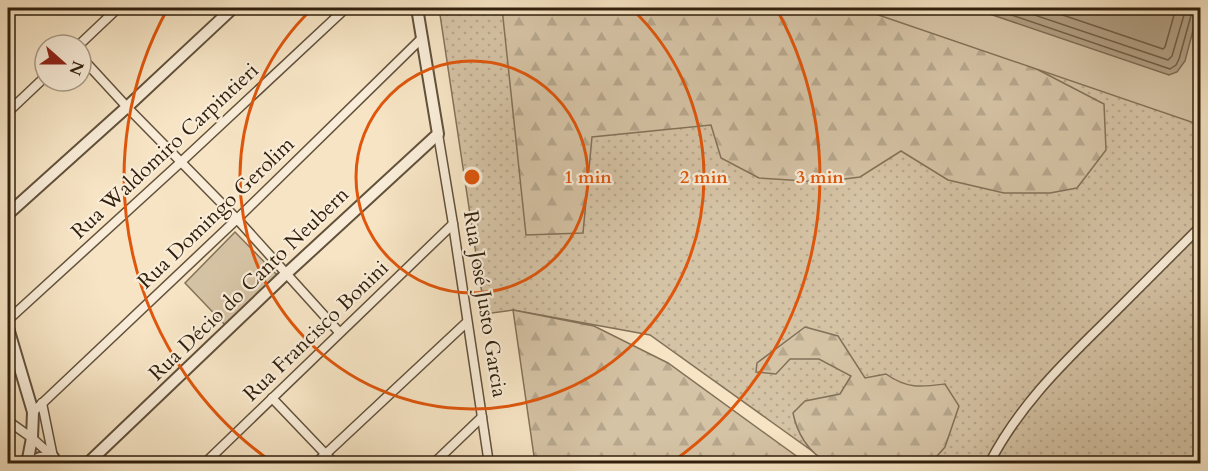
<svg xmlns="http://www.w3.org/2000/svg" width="1208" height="471" font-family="Cardo,serif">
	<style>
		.grass { fill: url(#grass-dots); stroke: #837259; stroke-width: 1.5 }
		.forest { fill: url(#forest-firs); stroke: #837259; stroke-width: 1.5 }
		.park { fill: #d5c3a5; stroke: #837259; stroke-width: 1.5 }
		.water { fill: #b3a186; stroke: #7f6d56; stroke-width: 1.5 }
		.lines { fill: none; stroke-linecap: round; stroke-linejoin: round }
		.shore { stroke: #72604a; stroke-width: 1.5 }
		.minor-casing { stroke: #62513b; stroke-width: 11 }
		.tertiary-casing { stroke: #62513b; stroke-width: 14 }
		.minor { stroke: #f9edd9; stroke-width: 8 }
		.tertiary { stroke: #f9edd9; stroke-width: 10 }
		.ring { fill: none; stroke: #df560c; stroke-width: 3 }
		.labels { text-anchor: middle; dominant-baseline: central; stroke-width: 4.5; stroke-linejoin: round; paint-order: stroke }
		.street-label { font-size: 21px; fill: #31200d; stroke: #f9edd9 }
		.centre { fill: #df560c; stroke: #f9edd9; stroke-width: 3 }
		.ring-label { font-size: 18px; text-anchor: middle; font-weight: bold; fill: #df560c; stroke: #f9edd9; stroke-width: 4.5; stroke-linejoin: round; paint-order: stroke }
	</style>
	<defs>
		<pattern id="grass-dots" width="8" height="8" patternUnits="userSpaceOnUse" patternTransform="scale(1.5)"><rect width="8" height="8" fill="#d5c3a5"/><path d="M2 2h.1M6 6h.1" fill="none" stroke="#b7a78d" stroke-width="1.8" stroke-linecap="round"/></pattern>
		<pattern id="forest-firs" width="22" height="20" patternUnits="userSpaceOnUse" patternTransform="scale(1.5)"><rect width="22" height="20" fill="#d5c3a5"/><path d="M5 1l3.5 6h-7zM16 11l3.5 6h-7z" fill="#b7a78d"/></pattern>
	</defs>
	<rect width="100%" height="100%" fill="#f6e4c4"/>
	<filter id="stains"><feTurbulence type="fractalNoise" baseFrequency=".00333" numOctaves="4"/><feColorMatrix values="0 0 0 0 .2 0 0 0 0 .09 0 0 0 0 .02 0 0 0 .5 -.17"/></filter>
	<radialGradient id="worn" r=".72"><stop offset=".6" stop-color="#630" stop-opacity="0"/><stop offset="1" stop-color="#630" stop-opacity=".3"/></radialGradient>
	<polygon class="grass" points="439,8 1200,8 1200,460 1199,463 829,463 650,335 513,310 485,314"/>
	<g class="forest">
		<polygon points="502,8 875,8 965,32 1104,104 1106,150 1077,188 1050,193 1004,193 948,180 901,151 860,177 821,182 759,178 721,158 711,125 592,137 583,233 526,235"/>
		<polygon points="513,310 594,326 668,363 806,463 535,463"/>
		<path d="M805 327 838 336 865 378 886 374C907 389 921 387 945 384L959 406 945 447 931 463C915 464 836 467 827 462 808 452 797 433 793 413L805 401 840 394 851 376 819 359H790L776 374 756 372 757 363Z"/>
	</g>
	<g class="park">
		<polygon points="858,8 1200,8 1200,125"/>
		<polygon points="235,232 278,276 227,327 185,283"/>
	</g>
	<polygon class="water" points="972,8 1199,8 1185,61 1177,72 1169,75"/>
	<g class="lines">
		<g class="shore">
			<polyline points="991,8 1170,69 1176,65 1179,59 1192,12 1196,8"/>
			<polyline points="1014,8 1168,60 1172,56 1186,8"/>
			<polyline points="1042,8 1163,49 1165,47 1176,8"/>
		</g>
		<defs>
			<g id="minor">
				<polyline points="79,45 118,8"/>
				<polyline points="81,57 127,107 237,219 339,332"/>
				<polyline points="8,112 45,77"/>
				<polyline points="438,134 453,224 489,464"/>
				<polyline points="8,320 181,162 346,8"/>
				<polyline points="272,398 335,464"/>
				<polyline points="42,403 53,457"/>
				<polyline points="33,412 237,219 422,38"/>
				<polyline points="8,421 32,438 61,464"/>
				<polyline points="204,464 453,224"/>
				<polyline points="315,464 467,322"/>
				<polyline points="433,464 482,417"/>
				<path d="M989 464C1017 409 1059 367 1102 325 1135 292 1168 259 1200 227"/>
			</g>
			<g id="tertiary">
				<polyline points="8,214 127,107 233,8"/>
				<polyline points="8,328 33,412 32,438 27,464"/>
				<polyline points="28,464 40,458 53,457"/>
				<polyline points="87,464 287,273 438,134 417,8"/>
			</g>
		</defs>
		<use href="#minor" class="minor-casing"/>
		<use href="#tertiary" class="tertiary-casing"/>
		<use href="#minor" class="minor"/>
		<use href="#tertiary" class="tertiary"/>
	</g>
	<g class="ring">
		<circle cx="472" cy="177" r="116"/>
		<path d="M632 9A232 232 0 1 1 312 9"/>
		<path d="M272 462A348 348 0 0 1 168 8M776 8A348 348 0 0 1 672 462"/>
	</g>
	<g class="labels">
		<g class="street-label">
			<text transform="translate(165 151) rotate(-43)">Rua Waldomiro Carpintieri</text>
			<text transform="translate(216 213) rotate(-44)">Rua Domingo Gerolim</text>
			<text transform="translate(249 284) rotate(-44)">Rua Décio do Canto Neubern</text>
			<text transform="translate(485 304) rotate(81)">Rua José Justo Garcia</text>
			<text transform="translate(316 331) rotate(-44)">Rua Francisco Bonini</text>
		</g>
	</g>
	<circle cx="472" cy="177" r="9" class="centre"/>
	<g class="ring-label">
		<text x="588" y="183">1 min</text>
		<text x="704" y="183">2 min</text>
		<text x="820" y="183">3 min</text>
	</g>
	<rect width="1208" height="471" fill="none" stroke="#f6e4c4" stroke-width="30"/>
	<rect x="9" y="9" width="1190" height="453" fill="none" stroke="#31200d" stroke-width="3"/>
	<rect x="15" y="15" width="1178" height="441" fill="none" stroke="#31200d" stroke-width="1.5"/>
	<g transform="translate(63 63) rotate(111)"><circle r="28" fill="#f9edd9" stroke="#a99b87" stroke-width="1.5"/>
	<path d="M0-4.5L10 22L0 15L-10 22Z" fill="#8f2418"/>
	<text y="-9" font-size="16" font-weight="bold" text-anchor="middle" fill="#31200d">N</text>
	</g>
	<rect width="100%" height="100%" filter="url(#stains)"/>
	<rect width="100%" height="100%" fill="url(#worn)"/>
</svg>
